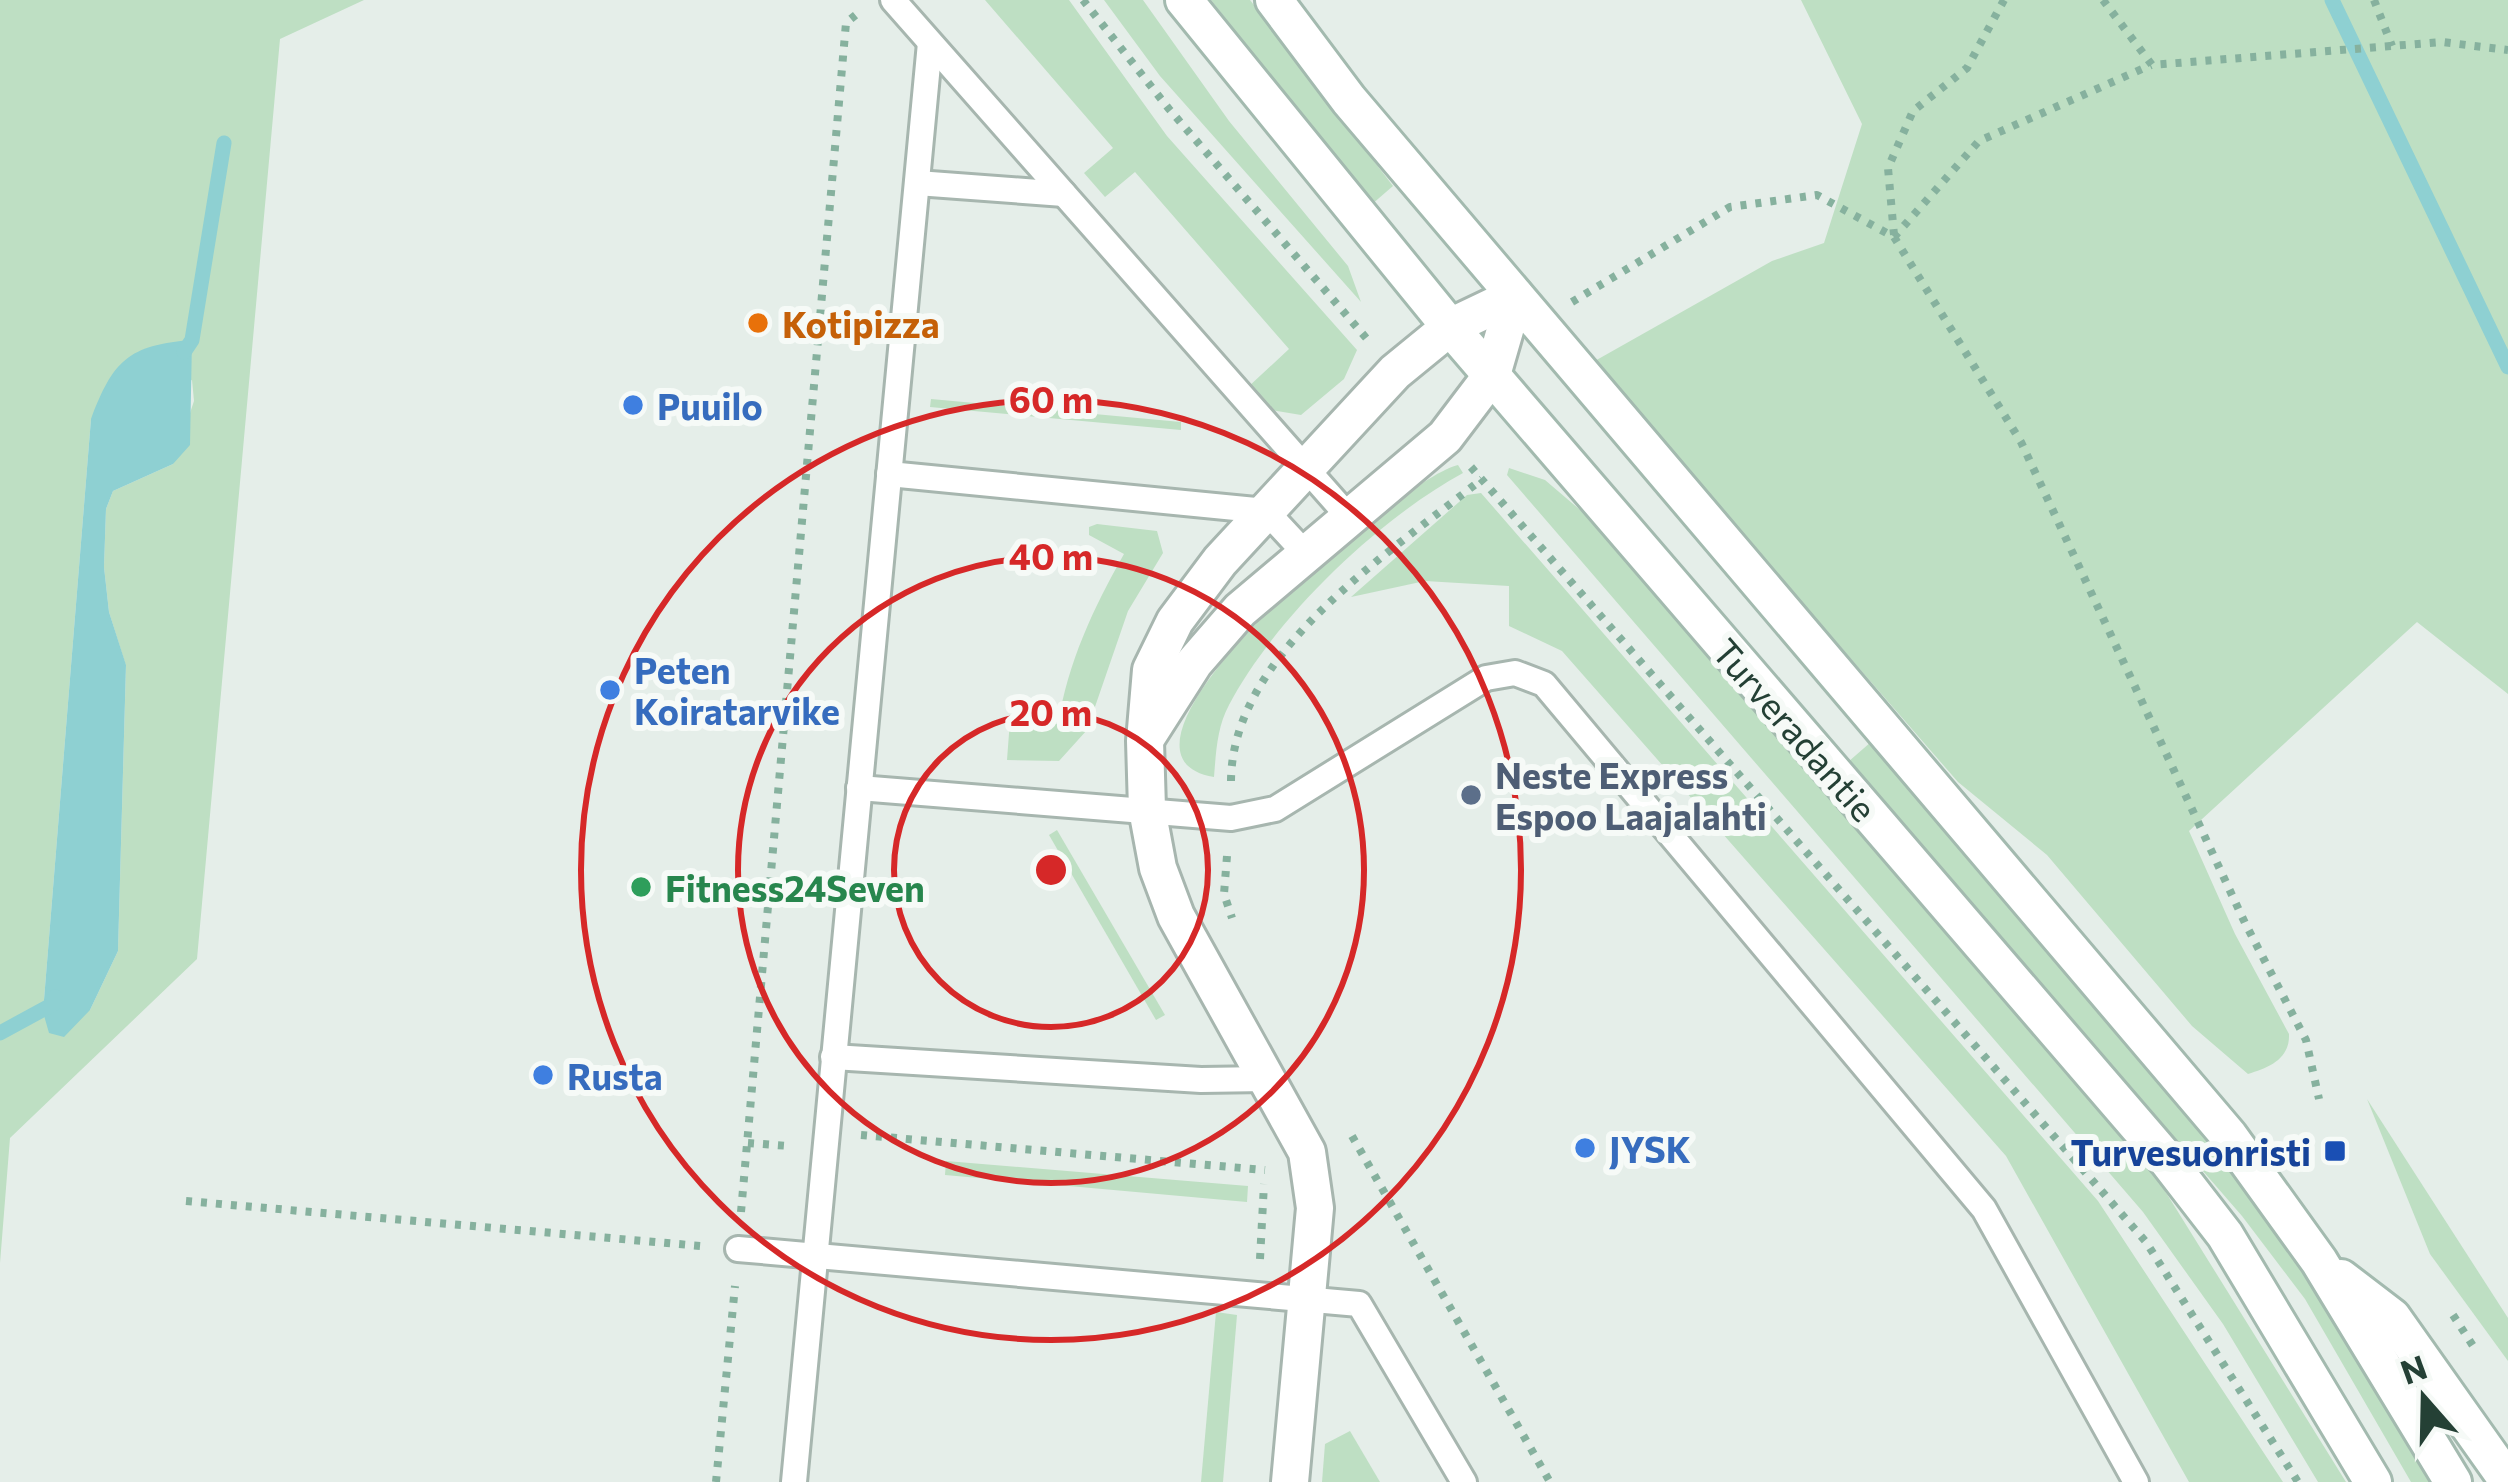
<svg xmlns="http://www.w3.org/2000/svg" width="2508" height="1482" font-family="Commissioner,sans-serif">
	<style>
		.green { fill: #bedfc3; fill-rule: evenodd }
		.water { fill: #8ed0d2 }
		.lines { fill: none; stroke-linecap: round; stroke-linejoin: round }
		.stream { stroke: #8ed0d2; stroke-width: 15 }
		.service-casing { stroke: #a7b6af; stroke-width: 30 }
		.minor-casing { stroke: #a7b6af; stroke-width: 42 }
		.secondary-casing { stroke: #a3baaf; stroke-width: 42 }
		.path { stroke: #86b19e; stroke-width: 8; stroke-dasharray: 6 9; stroke-linecap: butt }
		.service { stroke: #fff; stroke-width: 24 }
		.minor { stroke: #fff; stroke-width: 36 }
		.secondary { stroke: #fff; stroke-width: 36 }
		.ring { fill: none; stroke: #d62828; stroke-width: 6 }
		.food-dot { fill: #e8710a; stroke: #f6faf7; stroke-width: 4.5 }
		.shop-dot { fill: #3f7fe0; stroke: #f6faf7; stroke-width: 4.5 }
		.service-dot { fill: #5c6f8a; stroke: #f6faf7; stroke-width: 4.5 }
		.leisure-dot { fill: #2e9e5b; stroke: #f6faf7; stroke-width: 4.5 }
		.transit-dot { fill: #1a4fb4; stroke: #f6faf7; stroke-width: 4.5 }
		.labels { text-anchor: middle; dominant-baseline: central; stroke-width: 12; stroke-linejoin: round; paint-order: stroke }
		.food-label { font-size: 36px; font-weight: bold; fill: #c56008; stroke: #f6faf7; text-anchor: start }
		.shop-label { font-size: 36px; font-weight: bold; fill: #366cbe; stroke: #f6faf7; text-anchor: start }
		.street-label { font-size: 36px; fill: #244035; stroke: #f6faf7 }
		.service-label { font-size: 36px; font-weight: bold; fill: #4e5e75; stroke: #f6faf7; text-anchor: start }
		.leisure-label { font-size: 36px; font-weight: bold; fill: #27864d; stroke: #f6faf7; text-anchor: start }
		.transit-label { font-size: 36px; font-weight: bold; fill: #164399; stroke: #f6faf7; text-anchor: end }
		.centre { fill: #d62828; stroke: #f6faf7; stroke-width: 6 }
		.ring-label { font-size: 36px; text-anchor: middle; font-weight: bold; fill: #d62828; stroke: #f6faf7; stroke-width: 12; stroke-linejoin: round; paint-order: stroke }
	</style>
	<rect width="100%" height="100%" fill="#e5eee9"/>
	<g class="green">
		<path d="M0 0H364L280 39 197 959 10 1138 0 1263ZM192 380 194 401 173 464 113 491 106 509 104 567 109 612 126 666 118 951 90 1010 43 1012 91 419Z"/>
		<polygon points="985,0 1069,0 1167,136 1357,350 1344,379 1301,415 1271,410 1248,395 1247,388 1289,349 1135,172 1105,197 1084,173 1113,148"/>
		<polygon points="1104,0 1143,0 1229,121 1348,266 1361,302 1160,76"/>
		<polygon points="1211,0 1250,0 1393,186 1371,205"/>
		<path d="M1801 0H2508V694L2417 622 2189 831 2235 934 2289 1034C2290 1059 2269 1068 2248 1074L2192 1026 2047 855 1958 782 1593 362 1772 261 1824 243 1862 124Z"/>
		<polygon points="931,399 1181,422 1181,430 930,407"/>
		<path d="M1458 465 1463 473C1377 520 1275 618 1229 705 1217 727 1216 753 1214 777 1074 754 1402 477 1458 465Z"/>
		<polygon points="1509,468 1545,480 1586,515 2142,1154 2346,1482 2318,1482 2223,1324 2143,1212 1507,475"/>
		<polygon points="1481,493 2098,1201 2283,1482 2189,1482 2006,1156 1562,651 1509,626 1509,586 1425,581 1351,597 1467,495"/>
		<path d="M1097 524 1157 531 1163 553 1128 611 1087 730 1059 761 1007 760 1010 720 1058 724C1068 662 1093 609 1124 554L1089 535V527Z"/>
		<polygon points="1871,742 2267,1202 2440,1482 2411,1482 2305,1299 2242,1216 1848,762"/>
		<polygon points="1057,830 1165,1015 1156,1020 1049,835"/>
		<polygon points="2367,1099 2508,1318 2508,1361 2430,1254"/>
		<polygon points="946,1161 1248,1186 1247,1202 945,1175"/>
		<polygon points="1216,1312 1237,1315 1223,1482 1201,1482"/>
		<polygon points="1350,1431 1380,1482 1322,1482 1325,1444"/>
	</g>
	<path class="water" d="M192 340 190 445 173 464 113 491 106 509 104 567 109 612 126 665 118 951 90 1010 64 1037 49 1033 43 1012 91 419C113 361 128 345 192 340Z"/>
	<g class="lines">
		<g class="stream">
			<polyline points="2332,0 2508,367"/>
			<polyline points="184,352 192,340 224,143"/>
			<polyline points="0,1033 55,1003 55,997"/>
		</g>
		<defs>
			<g id="service">
				<polyline points="893,0 1348,516"/>
				<polyline points="917,183 1064,194"/>
				<polyline points="889,474 1266,511 1304,552"/>
				<polyline points="859,788 1231,818 1275,809 1486,678 1515,673 1544,684 1984,1209 2136,1482"/>
				<polyline points="833,1057 1201,1080 1266,1079"/>
				<polyline points="738,1249 1359,1304 1464,1482"/>
				<polyline points="794,1482 930,43"/>
			</g>
			<g id="minor">
				<polyline points="1148,735 1194,663 1240,610 1445,437 1492,375 1515,296"/>
				<polyline points="1290,1482 1315,1208 1307,1152 1176,916 1158,868 1147,809 1145,741 1151,670 1175,621 1220,561 1395,372 1450,327 1515,296"/>
			</g>
			<g id="secondary">
				<polyline points="1184,0 1450,327 2167,1160 2225,1235 2373,1482"/>
				<polyline points="1274,0 1349,100 2229,1136 2319,1261 2453,1482"/>
				<polyline points="2341,1278 2392,1317 2508,1481"/>
			</g>
		</defs>
		<use href="#service" class="service-casing"/>
		<use href="#minor" class="minor-casing"/>
		<use href="#secondary" class="secondary-casing"/>
		<g class="path">
			<polyline points="1083,0 1169,109 1367,339"/>
			<polyline points="2103,0 2152,65 2442,42 2508,50"/>
			<polyline points="2374,0 2392,46"/>
			<polyline points="1894,235 1888,168 1913,111 1967,68 2004,0"/>
			<polyline points="1894,237 1979,141 2151,65"/>
			<polyline points="1572,302 1730,207 1817,195 1894,237 2021,442 2245,923 2306,1040 2319,1099"/>
			<polyline points="1471,467 2146,1242 2298,1482"/>
			<path d="M1231 781C1232 652 1390 553 1482 479"/>
			<polyline points="1227,856 1224,894 1232,918"/>
			<polyline points="773,895 813,898"/>
			<polyline points="861,1135 1265,1170"/>
			<polyline points="1352,1136 1550,1482"/>
			<polyline points="748,1143 789,1146"/>
			<polyline points="186,1201 701,1246"/>
			<polyline points="741,1212 846,23 858,13"/>
			<polyline points="1260,1259 1264,1184"/>
			<polyline points="2453,1315 2475,1349"/>
			<polyline points="716,1482 735,1286"/>
		</g>
		<use href="#service" class="service"/>
		<use href="#minor" class="minor"/>
		<use href="#secondary" class="secondary"/>
	</g>
	<g class="ring">
		<circle cx="1051" cy="870" r="157"/>
		<circle cx="1051" cy="870" r="313"/>
		<circle cx="1051" cy="870" r="470"/>
	</g>
	<circle class="food-dot" cx="758" cy="323" r="12"/>
	<g class="shop-dot">
		<circle cx="633" cy="405" r="12"/>
		<circle cx="610" cy="690" r="12"/>
		<circle cx="543" cy="1075" r="12"/>
		<circle cx="1585" cy="1148" r="12"/>
	</g>
	<circle class="service-dot" cx="1471" cy="795" r="12"/>
	<circle class="leisure-dot" cx="641" cy="887" r="12"/>
	<rect class="transit-dot" x="2323" y="1139" width="24" height="24" rx="6"/>
	<g class="labels">
		<g class="food-label">
			<text x="782" y="323">Kotipizza</text>
		</g>
		<g class="shop-label">
			<text x="657" y="405">Puuilo</text>
			<text x="634" y="669">Peten<tspan x="634" dy="41">Koiratarvike</tspan></text>
			<text x="567" y="1075">Rusta</text>
			<text x="1609" y="1148">JYSK</text>
		</g>
		<g class="street-label">
			<text transform="translate(1796 729) rotate(49)">Turveradantie</text>
		</g>
		<g class="service-label">
			<text x="1495" y="774">Neste Express<tspan x="1495" dy="41">Espoo Laajalahti</tspan></text>
		</g>
		<g class="leisure-label">
			<text x="665" y="887">Fitness24Seven</text>
		</g>
		<g class="transit-label">
			<text x="2311" y="1151">Turvesuonristi</text>
		</g>
	</g>
	<circle cx="1051" cy="870" r="18" class="centre"/>
	<g class="ring-label">
		<text x="1051" y="413">60 m</text>
		<text x="1051" y="570">40 m</text>
		<text x="1051" y="726">20 m</text>
	</g>
	<g transform="translate(2424 1398) rotate(340)" stroke="#f6faf7" stroke-width="9" paint-order="stroke">
	<path d="M0-9L21 45L0 30L-21 45Z" fill="#244035"/>
	<text y="-18" font-size="33" font-weight="bold" text-anchor="middle" fill="#244035">N</text>
	</g>
</svg>
